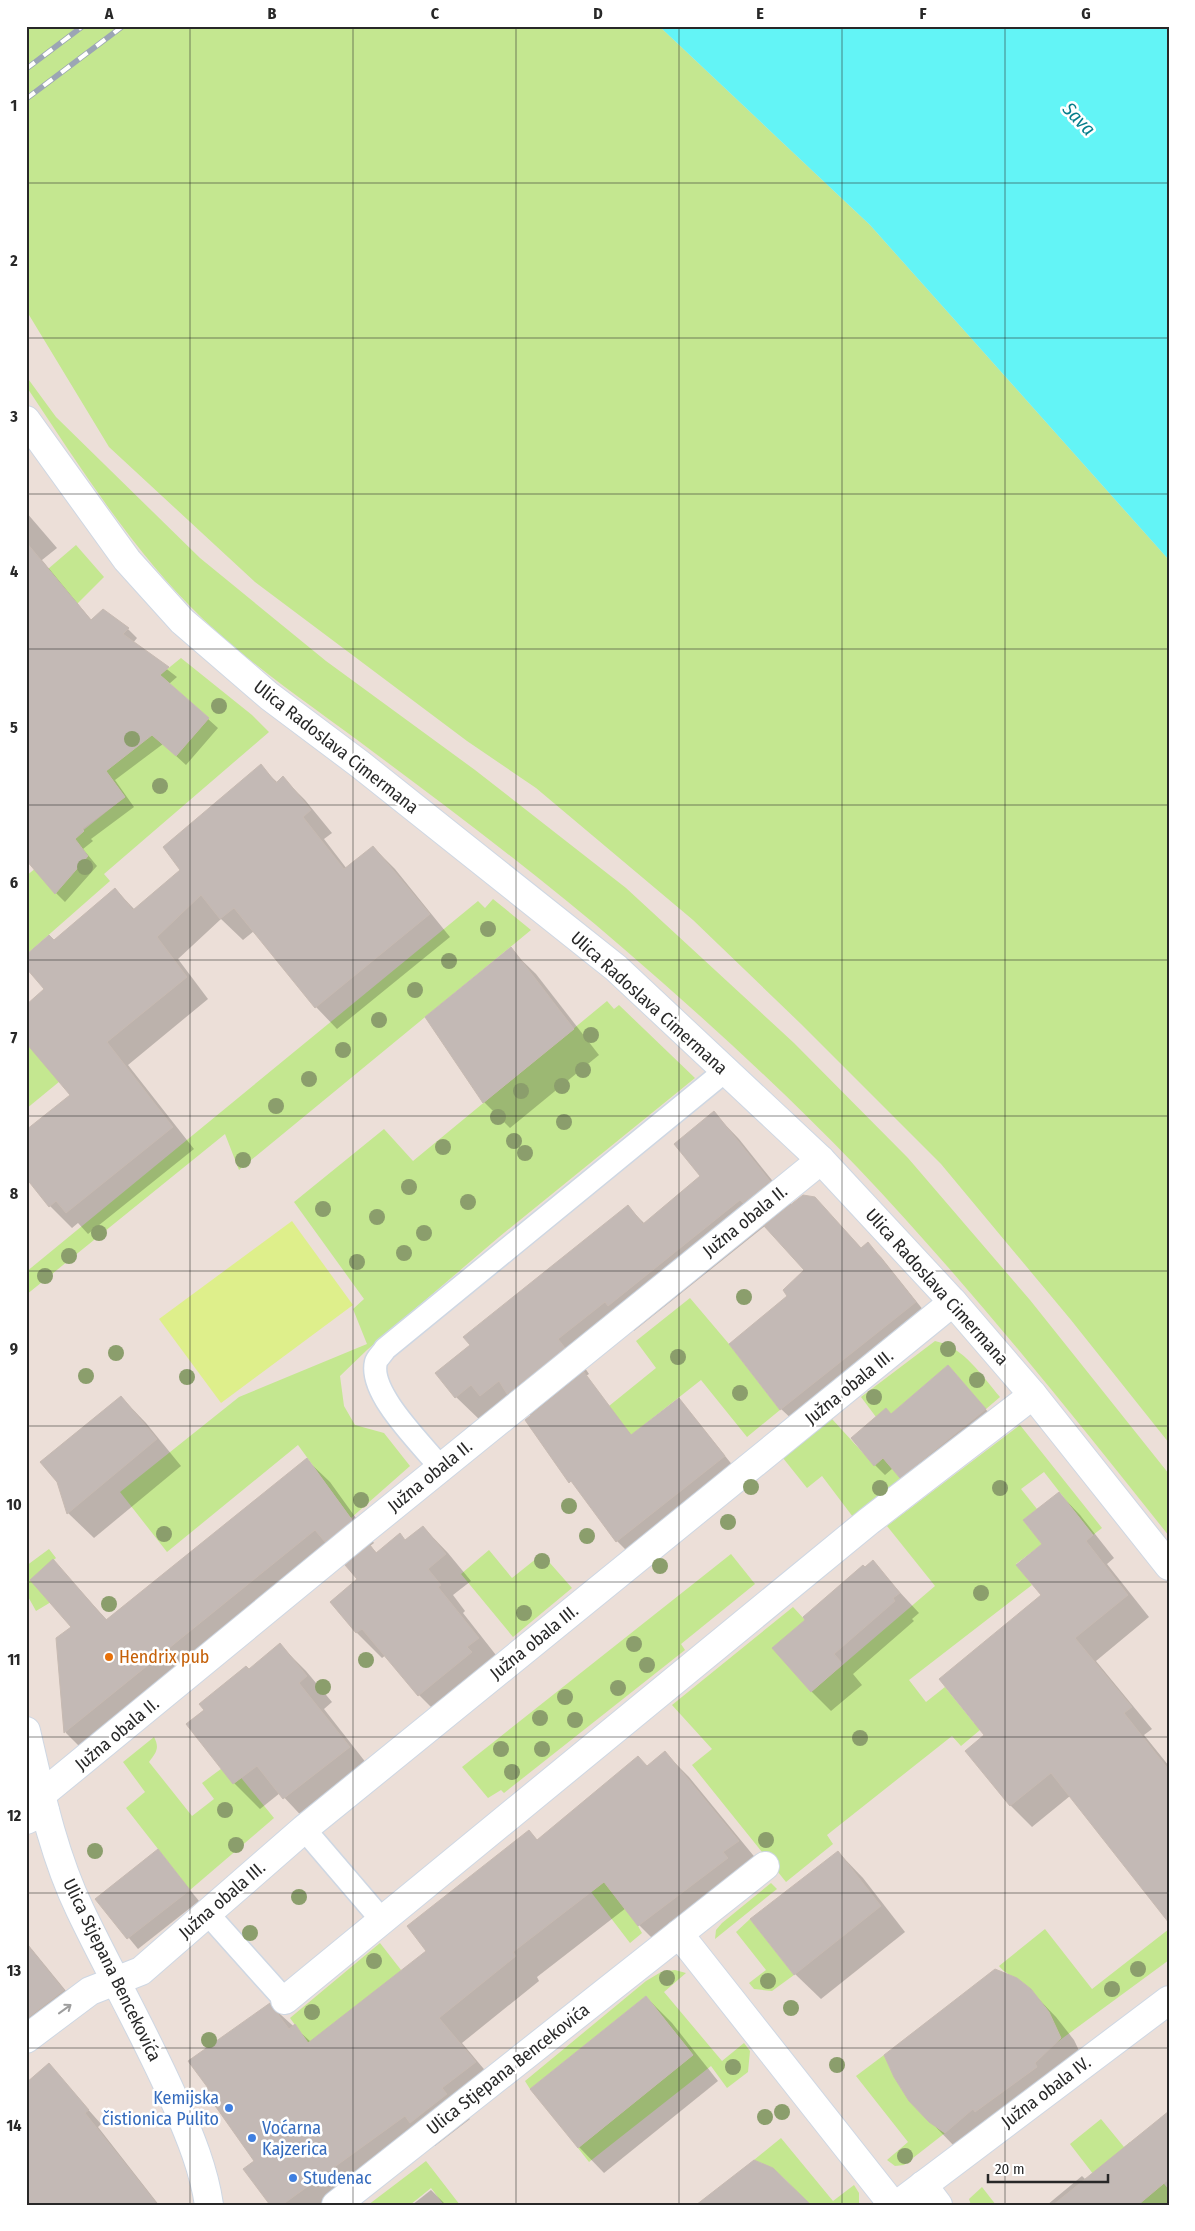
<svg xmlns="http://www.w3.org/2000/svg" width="1195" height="2231" font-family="'Fira Sans Condensed',sans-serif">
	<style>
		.green { fill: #c4e790 }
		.pitch { fill: #deef8b }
		.water { fill: #63f4f6 }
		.shadow { fill: #0003 }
		.building { fill: #c3b9b5; stroke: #c7bab2 }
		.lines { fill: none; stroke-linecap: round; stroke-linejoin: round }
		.service-casing { stroke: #ced7e3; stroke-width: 25 }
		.minor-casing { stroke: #ced7e3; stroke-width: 30 }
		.tertiary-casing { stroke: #ced7e3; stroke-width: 30 }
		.service { stroke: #fff; stroke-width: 22 }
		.minor { stroke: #fff; stroke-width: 28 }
		.tertiary { stroke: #fff; stroke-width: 28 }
		.rail-casing { stroke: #9ba5b4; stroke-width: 5.5 }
		.rail { stroke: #fff; stroke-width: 4; stroke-dasharray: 11; stroke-linecap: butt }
		.tree { fill: #8b9e6c }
		.oneway { stroke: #9e9e9e }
		.grid { fill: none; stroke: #282828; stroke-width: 1; stroke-opacity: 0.55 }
		.food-dot { fill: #e8710a; stroke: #fff; stroke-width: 2 }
		.shop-dot { fill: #3f7fe0; stroke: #fff; stroke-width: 2 }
		.labels { text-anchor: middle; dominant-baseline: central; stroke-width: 5; stroke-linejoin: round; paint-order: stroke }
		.street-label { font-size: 18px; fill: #282828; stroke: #fff }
		.food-label { font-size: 18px; fill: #c56008; stroke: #fff; text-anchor: start }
		.shop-label { font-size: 18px; fill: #366cbe; stroke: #fff; text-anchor: start }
		.water-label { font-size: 19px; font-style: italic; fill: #067e8b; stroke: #fff }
		.neatline { fill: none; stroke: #282828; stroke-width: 2 }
		.grid-label { font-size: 16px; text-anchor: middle; font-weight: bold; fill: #282828 }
	</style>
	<rect width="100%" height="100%" fill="#ecdfd8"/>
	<g class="green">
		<polygon points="26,26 659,26 870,225 1169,560 1169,1443 1071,1320 941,1164 801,1024 693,920 536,788 467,741 255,582 109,447 26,310"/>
		<path d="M26 376 56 417 200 558 326 661 475 770 626 888 794 1043 908 1158 1030 1300 1169 1474V1536C1069 1410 968 1284 857 1167 783 1090 704 1018 624 949 543 879 458 815 372 751 316 709 256 669 204 620 133 552 80 467 26 386Z"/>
		<polygon points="76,545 104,577 77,604 48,569"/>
		<polygon points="181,658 252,715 269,732 104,874 110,881 28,953 26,876 125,797 106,771 161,725 152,735 176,756 209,718 160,675"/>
		<polygon points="493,899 531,930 239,1170 225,1134 26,1295 26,1272 478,901 485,908"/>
		<polygon points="607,1001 614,1009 619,1005 695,1078 499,1237 367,1350 340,1376 344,1406 355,1425 384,1433 410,1466 351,1518 298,1445 167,1552 120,1492 239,1397 367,1344 353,1309 364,1299 294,1202 384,1129 413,1161"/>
		<polygon points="28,1046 99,1049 26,1109 26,1047"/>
		<polygon points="690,1298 729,1344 780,1410 747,1437 701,1380 631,1435 609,1406 656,1368 636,1341"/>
		<path d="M935 1341C964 1347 982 1376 1000 1397L986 1409 948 1365 891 1414 876 1417 861 1397Z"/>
		<polygon points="832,1419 874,1465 883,1458 902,1480 853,1517 822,1476 807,1488 783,1458"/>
		<polygon points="1020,1425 1102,1528 1093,1535 1044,1472 1021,1489 1037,1509 1023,1520 1051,1555 1046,1559 1037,1548 1016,1564 1032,1585 909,1680 926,1702 945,1687 974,1723 1081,1645 961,1746 952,1736 827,1835 833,1844 786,1882 692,1765 712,1749 672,1705 793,1607 805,1620 773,1648 811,1692 935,1586 887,1526"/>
		<polygon points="49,1549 56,1558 30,1580 51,1602 36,1611 26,1593 26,1566"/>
		<polygon points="489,1550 512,1578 542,1554 572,1588 513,1637 461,1574"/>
		<polygon points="731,1554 755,1584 681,1644 685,1650 504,1793 501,1790 488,1798 462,1767"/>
		<path d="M154 1737C160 1748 156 1753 149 1762L192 1816 214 1799 202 1783 229 1763 274 1818 190 1890 126 1808 145 1792 123 1762Z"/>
		<polygon points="636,1856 638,1926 642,1933 630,1943 591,1892"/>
		<polygon points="771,1883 777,1889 715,1939 716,1930 722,1923"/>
		<polygon points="750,1919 794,1975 772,1991 754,1989 749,1983 766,1970 736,1932"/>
		<path d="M1045 1929 1092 1989 1169 1929V1960L1056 2043 1060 2036C1050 2021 1042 2002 1030 1989 1021 1979 1007 1976 999 1966Z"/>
		<polygon points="380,1943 401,1970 327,2069 290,2018"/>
		<polygon points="675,1970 686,1973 664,1992 722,2061 744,2043 750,2051 748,2072 727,2088 711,2066 589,2162 578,2148 693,2055 646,1996 530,2089 525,2081 646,1981 661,1972"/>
		<path d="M884 2055C898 2088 915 2113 945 2133L904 2165 895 2166 887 2160 908 2142 856 2076Z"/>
		<polygon points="1101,2119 1124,2147 1130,2142 1169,2190 1169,2205 1117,2205 1070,2144"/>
		<path d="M781 2138 833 2201 854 2185 859 2193V2203L804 2205C791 2182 778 2170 754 2160Z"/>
		<polygon points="426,2161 460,2205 444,2205 431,2188 410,2205 368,2205"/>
		<polygon points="982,2187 996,2205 971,2205 969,2199"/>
	</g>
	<polygon class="pitch" points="292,1221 353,1305 221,1403 159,1319"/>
	<polygon class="water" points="659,26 1169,26 1169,560 870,225"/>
	<g class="shadow">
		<polygon points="26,512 57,548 42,560 92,621 103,610 128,629 137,638 133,643 177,677 169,684 218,728 186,765 163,744 115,780 134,807 91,839 93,841 83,849 97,866 65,902 56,893 26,670"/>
		<polygon points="260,766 278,783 283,778 305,800 332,833 324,839 347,869 373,847 395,869 450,937 337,1029 316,1007 254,931 243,940 221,919 178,959 208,999 128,1065 194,1149 88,1234 78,1223 72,1228 50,1206 72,1095 46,989 54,941 115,889 135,910 182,870"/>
		<polygon points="510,949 536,974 599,1055 510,1128 484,1102"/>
		<polygon points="714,1113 739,1139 792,1205 814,1198 862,1249 867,1244 881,1257 928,1316 795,1422 781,1409 789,1296 806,1271 765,1226 634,1331 631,1327 583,1365 589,1374 586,1376 632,1436 679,1399 734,1467 627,1551 617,1541 526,1420 531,1416 523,1408 482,1422 456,1397 472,1346 628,1207 645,1224 702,1176"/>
		<polygon points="958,1377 995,1420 911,1487 893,1468 885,1475 875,1465 891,1415"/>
		<polygon points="121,1397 146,1423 181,1466 94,1538 68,1513 58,1481"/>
		<polygon points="307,1460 330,1482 374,1543 370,1546 377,1553 406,1541 423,1527 448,1553 471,1581 453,1595 465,1611 463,1613 503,1664 445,1721 419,1695 386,1655 382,1658 357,1633 331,1602 359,1579 349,1564 337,1552 88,1755 66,1733 57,1639 73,1627 62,1571 107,1620"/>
		<polygon points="1059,1493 1080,1515 1114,1558 1107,1564 1149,1617 1096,1661 1152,1729 1144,1735 1169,1766 1169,1919 1070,1796 1032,1827 1010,1805 986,1736 1042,1595 1044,1544"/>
		<polygon points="872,1562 919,1613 912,1619 914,1621 853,1674 862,1685 831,1711 811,1691 807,1620"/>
		<polygon points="280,1645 306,1671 332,1702 324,1709 374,1773 309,1824 280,1793 260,1809 234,1783 188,1724"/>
		<polygon points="665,1753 689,1777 762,1866 663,1949 639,1925 626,1908 537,1977 539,1981 462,2043 499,2087 465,2113 470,2119 435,2146 429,2140 339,2205 271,2205 256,2161 209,2088 270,2005 311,2042 428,1951 529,1831 538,1841 648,1768"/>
		<polygon points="158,1851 199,1901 138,1949 97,1899"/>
		<polygon points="838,1852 863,1878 905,1932 821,1999 795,1974"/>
		<polygon points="26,1942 75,2002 38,2030 26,2018"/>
		<polygon points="1030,1990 1056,2017 1074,2040 1086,2065 956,2148 930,2121"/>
		<polygon points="646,1997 672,2023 718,2081 604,2173 579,2147"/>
		<polygon points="49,2065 101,2124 98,2127 159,2205 40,2205"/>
		<polygon points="1169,2113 1169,2205 1047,2205 1082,2176 1086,2180"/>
		<polygon points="431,2190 446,2205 412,2205"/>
	</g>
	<g class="building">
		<polygon points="26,542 91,620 103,609 129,628 123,634 169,667 160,675 209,718 176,756 152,735 106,771 125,797 82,829 84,831 75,839 88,856 55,894 26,860"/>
		<polygon points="261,764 276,783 283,776 311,810 303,817 344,869 373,846 430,914 315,1008 234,908 220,919 201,895 157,937 187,977 107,1042 173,1127 66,1213 56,1201 49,1207 26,1178 26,1130 70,1095 26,1043 26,1005 44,989 26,968 26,955 49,935 54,940 115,888 133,910 180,870 163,847"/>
		<polygon points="511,947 574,1029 483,1103 425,1017"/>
		<polygon points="714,1111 770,1181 743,1203 740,1200 608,1306 605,1302 558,1339 565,1348 507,1394 499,1381 480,1396 471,1385 455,1398 435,1373 470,1345 463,1337 628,1205 643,1224 700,1176 674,1144"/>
		<polygon points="803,1195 815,1197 861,1248 868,1242 916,1302 780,1410 729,1344 787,1296 783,1290 804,1270 764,1226"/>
		<polygon points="948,1365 986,1409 900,1478 883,1458 874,1466 851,1438 886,1408 891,1414"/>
		<polygon points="584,1372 631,1435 679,1398 725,1456 616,1542 571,1481 569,1483 525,1420"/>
		<polygon points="121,1396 157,1439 67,1514 57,1482 40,1462"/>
		<polygon points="307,1458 352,1520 325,1542 315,1530 64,1733 56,1638 71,1627 30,1580 53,1559 106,1620"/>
		<polygon points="1059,1492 1093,1535 1086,1541 1128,1595 1075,1638 1132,1707 1124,1713 1169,1770 1169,1923 1051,1773 1010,1806 965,1751 984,1735 939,1679 1041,1595 1016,1565 1042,1544 1023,1520"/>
		<polygon points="423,1526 446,1554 428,1569 441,1585 438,1587 479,1638 467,1647 472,1652 418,1696 362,1629 356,1633 330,1602 357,1579 345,1565 370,1545 376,1553 400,1533 405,1540"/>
		<polygon points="873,1560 900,1593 893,1598 895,1601 834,1654 843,1664 811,1692 772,1648 805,1620 803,1617 863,1565 865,1567"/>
		<polygon points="280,1643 307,1676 299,1683 350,1747 283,1799 257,1766 233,1784 186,1724 204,1710 199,1704 246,1666 249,1669"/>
		<polygon points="665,1751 739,1841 723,1852 728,1858 638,1926 604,1882 513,1952 516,1956 439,2018 476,2062 442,2088 447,2094 410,2123 405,2116 282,2205 270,2205 243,2169 254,2161 204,2090 208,2088 188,2061 270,2003 289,2029 295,2024 308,2043 426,1951 407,1926 529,1830 537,1840 638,1756 647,1766"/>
		<polygon points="158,1849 190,1890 127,1939 95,1899"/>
		<polygon points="838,1851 881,1906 794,1975 750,1919"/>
		<polygon points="26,1943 64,1990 26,2019"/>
		<polygon points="995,1969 1017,1978 1031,1989 1049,2012 1061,2038 1035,2063 1037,2067 975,2112 973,2109 945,2133 929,2122 909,2101 894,2077 884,2055"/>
		<polygon points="646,1996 693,2055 578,2148 530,2089"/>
		<polygon points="49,2063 89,2110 85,2113 158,2205 26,2205 26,2083"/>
		<polygon points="1169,2111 1169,2179 1138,2205 1053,2205"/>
		<polygon points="754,2160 773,2168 811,2205 696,2205"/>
	</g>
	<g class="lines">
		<defs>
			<g id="service">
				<path d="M441 1468C422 1444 368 1393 376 1362 377 1358 383 1353 385 1349L725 1071"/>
				<polyline points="304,1829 381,1919"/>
				<polyline points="207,1913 285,2000"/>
			</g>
			<g id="minor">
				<polyline points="41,1795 359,1534 821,1160"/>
				<polyline points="26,1820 45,1811"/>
				<polyline points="679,1934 893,2205"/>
				<polyline points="285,2000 869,1521 1033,1395"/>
				<polyline points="26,2039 90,1991 141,1971 304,1829 953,1302"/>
				<polyline points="923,2185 938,2205"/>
				<polyline points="336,2205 765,1866"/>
				<polyline points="897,2205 1169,2000"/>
			</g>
			<g id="tertiary">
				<polyline points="26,420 127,560 182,621 269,696 361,765 616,968 821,1160 953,1302 1033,1395 1169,1566"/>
				<path d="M26 1731C40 1791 53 1854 80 1910 111 1975 147 2037 176 2104 190 2136 204 2170 209 2205"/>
			</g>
		</defs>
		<use href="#service" class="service-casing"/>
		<use href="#minor" class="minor-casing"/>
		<use href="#tertiary" class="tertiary-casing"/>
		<use href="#service" class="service"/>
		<use href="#minor" class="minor"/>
		<use href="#tertiary" class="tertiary"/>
		<defs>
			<g id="rail">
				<polyline points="26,69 83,26"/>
				<polyline points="26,99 123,26"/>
			</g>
		</defs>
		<use href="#rail" class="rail-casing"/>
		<use href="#rail" class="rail"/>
	</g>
	<g class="tree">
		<circle cx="219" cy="706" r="8"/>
		<circle cx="132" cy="739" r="8"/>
		<circle cx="160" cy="786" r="8"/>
		<circle cx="85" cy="867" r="8"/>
		<circle cx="488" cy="929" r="8"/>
		<circle cx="449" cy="961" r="8"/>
		<circle cx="415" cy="990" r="8"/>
		<circle cx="379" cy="1020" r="8"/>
		<circle cx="591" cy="1035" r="8"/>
		<circle cx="343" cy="1050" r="8"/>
		<circle cx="583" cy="1070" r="8"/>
		<circle cx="309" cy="1079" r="8"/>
		<circle cx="562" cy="1086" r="8"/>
		<circle cx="521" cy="1091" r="8"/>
		<circle cx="276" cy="1106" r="8"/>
		<circle cx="498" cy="1117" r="8"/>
		<circle cx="564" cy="1122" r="8"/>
		<circle cx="514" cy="1141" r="8"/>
		<circle cx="443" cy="1147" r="8"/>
		<circle cx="525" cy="1153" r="8"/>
		<circle cx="243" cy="1160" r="8"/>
		<circle cx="409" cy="1187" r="8"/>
		<circle cx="468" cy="1202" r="8"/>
		<circle cx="323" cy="1209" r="8"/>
		<circle cx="377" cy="1217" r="8"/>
		<circle cx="99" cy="1233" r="8"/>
		<circle cx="424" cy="1233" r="8"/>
		<circle cx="404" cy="1253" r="8"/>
		<circle cx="69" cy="1256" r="8"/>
		<circle cx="357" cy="1262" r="8"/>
		<circle cx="45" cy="1276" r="8"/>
		<circle cx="744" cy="1297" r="8"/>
		<circle cx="948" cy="1349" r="8"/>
		<circle cx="116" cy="1353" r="8"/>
		<circle cx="678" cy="1357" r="8"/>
		<circle cx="86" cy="1376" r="8"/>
		<circle cx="187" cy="1377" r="8"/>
		<circle cx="977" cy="1380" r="8"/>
		<circle cx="740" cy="1393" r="8"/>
		<circle cx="874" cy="1397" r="8"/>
		<circle cx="751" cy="1487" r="8"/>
		<circle cx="880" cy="1488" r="8"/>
		<circle cx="1000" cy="1488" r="8"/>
		<circle cx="361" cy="1500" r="8"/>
		<circle cx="569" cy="1506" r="8"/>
		<circle cx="728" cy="1522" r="8"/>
		<circle cx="164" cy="1534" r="8"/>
		<circle cx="587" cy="1536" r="8"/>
		<circle cx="542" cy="1561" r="8"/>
		<circle cx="660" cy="1566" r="8"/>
		<circle cx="981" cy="1593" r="8"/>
		<circle cx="109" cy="1604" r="8"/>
		<circle cx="524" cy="1613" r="8"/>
		<circle cx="634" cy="1644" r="8"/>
		<circle cx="366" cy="1660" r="8"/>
		<circle cx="647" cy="1665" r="8"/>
		<circle cx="323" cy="1687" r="8"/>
		<circle cx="618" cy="1688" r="8"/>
		<circle cx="565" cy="1697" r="8"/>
		<circle cx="540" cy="1718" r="8"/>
		<circle cx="575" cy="1720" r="8"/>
		<circle cx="860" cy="1738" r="8"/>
		<circle cx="501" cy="1749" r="8"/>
		<circle cx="542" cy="1749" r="8"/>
		<circle cx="512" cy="1772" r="8"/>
		<circle cx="225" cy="1810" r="8"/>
		<circle cx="766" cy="1840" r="8"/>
		<circle cx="236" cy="1845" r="8"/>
		<circle cx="95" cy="1851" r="8"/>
		<circle cx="299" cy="1897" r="8"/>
		<circle cx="250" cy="1933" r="8"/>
		<circle cx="374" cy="1961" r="8"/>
		<circle cx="1138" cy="1969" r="8"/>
		<circle cx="667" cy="1978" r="8"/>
		<circle cx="768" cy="1981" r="8"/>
		<circle cx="1112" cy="1989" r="8"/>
		<circle cx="791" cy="2008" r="8"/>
		<circle cx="312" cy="2012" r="8"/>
		<circle cx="209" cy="2040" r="8"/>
		<circle cx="837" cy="2065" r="8"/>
		<circle cx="733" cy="2067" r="8"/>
		<circle cx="782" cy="2112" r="8"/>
		<circle cx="765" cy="2117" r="8"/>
		<circle cx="905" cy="2156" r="8"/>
	</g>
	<defs><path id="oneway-shaft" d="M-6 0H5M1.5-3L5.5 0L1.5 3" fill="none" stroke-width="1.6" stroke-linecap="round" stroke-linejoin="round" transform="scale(1.25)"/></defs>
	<use class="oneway" href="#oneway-shaft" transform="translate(65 2009) rotate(-36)"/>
	<path class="grid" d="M190 26V2205M353 26V2205M516 26V2205M679 26V2205M842 26V2205M1005 26V2205M26 183H1169M26 338H1169M26 494H1169M26 649H1169M26 805H1169M26 960H1169M26 1116H1169M26 1271H1169M26 1426H1169M26 1582H1169M26 1737H1169M26 1893H1169M26 2048H1169"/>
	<circle class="food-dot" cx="109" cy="1657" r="5"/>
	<g class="shop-dot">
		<circle cx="229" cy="2108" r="5"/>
		<circle cx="252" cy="2138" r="5"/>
		<circle cx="293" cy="2178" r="5"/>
	</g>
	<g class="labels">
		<g class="street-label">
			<text transform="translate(336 747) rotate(38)">Ulica Radoslava Cimermana</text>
			<text transform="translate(649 1003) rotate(42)">Ulica Radoslava Cimermana</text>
			<text transform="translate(745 1221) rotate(-39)">Južna obala II.</text>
			<text transform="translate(937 1287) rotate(48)">Ulica Radoslava Cimermana</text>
			<text transform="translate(849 1387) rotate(-39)">Južna obala III.</text>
			<text transform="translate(430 1476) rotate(-39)">Južna obala II.</text>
			<text transform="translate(534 1642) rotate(-39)">Južna obala III.</text>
			<text transform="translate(117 1734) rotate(-40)">Južna obala II.</text>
			<text transform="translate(222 1900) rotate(-41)">Južna obala III.</text>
			<text transform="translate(112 1970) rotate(64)">Ulica Stjepana Bencekovića</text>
			<text transform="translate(508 2069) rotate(-38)">Ulica Stjepana Bencekovića</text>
			<text transform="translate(1046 2092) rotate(-37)">Južna obala IV.</text>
		</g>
		<g class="food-label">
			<text x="119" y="1657">Hendrix pub</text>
		</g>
		<g class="shop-label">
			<text x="219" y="2098" text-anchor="end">Kemijska<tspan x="219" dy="21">čistionica Pulito</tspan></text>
			<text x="262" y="2128">Voćarna<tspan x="262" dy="21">Kajzerica</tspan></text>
			<text x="303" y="2178">Studenac</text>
		</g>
		<g class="water-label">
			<text transform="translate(1079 119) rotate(46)">Sava</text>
		</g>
	</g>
	<rect width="1195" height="2231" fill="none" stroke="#ffffff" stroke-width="55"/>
	<path d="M988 2174v8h120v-8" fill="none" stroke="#282828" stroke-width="2.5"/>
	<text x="995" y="2174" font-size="15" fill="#282828" stroke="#ffffff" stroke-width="4" paint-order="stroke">20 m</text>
	<rect x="28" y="28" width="1140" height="2176" class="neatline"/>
	<g class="grid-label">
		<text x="109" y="19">A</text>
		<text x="272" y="19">B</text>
		<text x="435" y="19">C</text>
		<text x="598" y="19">D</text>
		<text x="760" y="19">E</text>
		<text x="923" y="19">F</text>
		<text x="1086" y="19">G</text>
		<text x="14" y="111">1</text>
		<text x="14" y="266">2</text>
		<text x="14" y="422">3</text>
		<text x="14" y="577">4</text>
		<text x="14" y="733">5</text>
		<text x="14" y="888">6</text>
		<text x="14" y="1043">7</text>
		<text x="14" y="1199">8</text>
		<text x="14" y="1354">9</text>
		<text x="14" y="1510">10</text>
		<text x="14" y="1665">11</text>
		<text x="14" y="1821">12</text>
		<text x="14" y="1976">13</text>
		<text x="14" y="2131">14</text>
	</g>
</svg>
